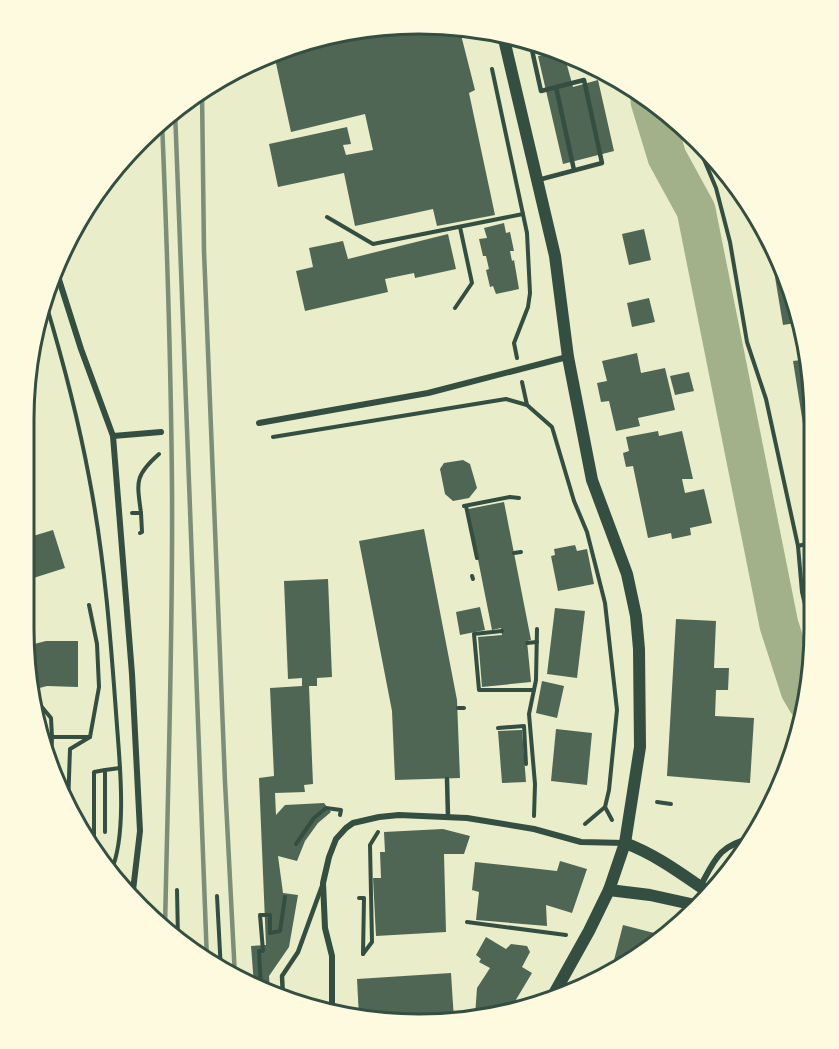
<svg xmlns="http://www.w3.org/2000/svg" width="839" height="1049" font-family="'DM Sans',sans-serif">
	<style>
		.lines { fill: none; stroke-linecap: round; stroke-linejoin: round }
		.river { stroke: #a3b18a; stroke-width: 39 }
		.building { fill: #4f6655 }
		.path { stroke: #344e41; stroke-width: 4 }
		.service { stroke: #344e41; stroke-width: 4.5 }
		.minor { stroke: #344e41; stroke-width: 6 }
		.secondary { stroke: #344e41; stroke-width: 12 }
		.rail { stroke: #7c8e77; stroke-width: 4.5 }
		.rim { fill: none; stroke: #344e41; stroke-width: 3 }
	</style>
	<rect width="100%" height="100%" fill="#e9edc9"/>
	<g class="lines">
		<polyline class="river" points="650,101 667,157 696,210 779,625 800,690 807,702"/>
	</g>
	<g class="building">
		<polygon points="393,25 459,27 475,90 469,93 495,215 437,226 433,209 355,226 344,173 278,187 269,144 347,127 351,144 343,145 346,155 373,150 365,114 291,132 274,54 317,38"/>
		<polygon points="543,44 572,57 565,58 573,87 598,80 614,151 563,164 538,56 545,55"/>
		<polygon points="504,223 506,233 510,232 514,251 510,251 512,261 514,260 519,289 496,294 493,286 490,287 486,270 489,269 486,256 483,256 479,239 487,238 484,228"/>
		<polygon points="644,229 651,260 629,265 622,234"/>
		<polygon points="448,234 456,269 415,278 414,273 385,279 388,292 305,311 296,271 313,267 309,248 343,241 348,259"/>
		<polygon points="781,263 802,317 802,322 783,325 773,265"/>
		<polygon points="649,298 655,322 632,327 627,303"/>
		<polygon points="637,353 641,373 665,368 675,410 638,418 640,426 616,431 609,401 601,402 597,383 607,381 602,361"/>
		<polygon points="808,359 814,394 814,422 803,424 793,361"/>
		<polygon points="689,372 694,391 675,395 670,376"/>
		<polygon points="28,378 36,402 25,406 25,393"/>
		<polygon points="658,431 659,436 682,431 693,479 682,479 685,493 704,489 712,523 690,528 691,535 672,539 671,533 648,538 633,466 626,467 623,453 629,451 626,437"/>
		<polygon points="463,460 470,464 477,488 469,498 453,501 445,494 440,469 444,463"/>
		<polygon points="814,462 814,500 809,501 803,464"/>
		<polygon points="504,502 531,640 527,641 531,682 482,687 478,637 502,635 501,628 492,630 468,509"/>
		<polygon points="24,509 33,536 53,530 65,568 24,581"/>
		<polygon points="424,529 457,700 460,778 395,780 392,711 359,541"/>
		<polygon points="575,545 577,551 587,549 594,584 558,591 551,556 555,555 554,549"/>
		<polygon points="328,579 332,677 317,678 317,686 309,686 313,784 304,785 305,792 275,793 276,815 285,805 324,803 331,812 318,823 305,841 297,861 278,856 283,893 298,895 289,947 269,976 270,992 254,985 251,946 266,945 259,778 274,776 270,688 302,686 302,678 288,679 284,581"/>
		<polygon points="480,607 485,630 460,635 456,612"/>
		<polygon points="555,608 585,611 577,678 547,674"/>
		<polygon points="676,619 716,621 714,668 729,668 728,690 716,690 715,716 754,718 750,783 667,776"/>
		<polygon points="46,641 78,641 78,687 47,686 32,690 26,646"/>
		<polygon points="542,681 564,686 557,718 536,713"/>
		<polygon points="556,729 592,733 587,785 551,781"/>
		<polygon points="522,730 526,782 502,783 498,731"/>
		<polygon points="443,829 470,836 464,854 444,854 446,932 376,936 373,878 381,878 380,852 385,852 384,832"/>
		<polygon points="560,861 587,869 572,913 546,905 547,926 476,920 479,892 472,890 475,862 557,871"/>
		<polygon points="623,925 658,934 656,943 622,966 613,964"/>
		<polygon points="486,937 506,949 511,944 527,946 530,952 522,967 532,973 514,1003 519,1006 515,1013 475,1016 477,988 490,968 479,962 481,959 476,955"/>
		<polygon points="451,973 454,1020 419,1025 359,1017 357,979"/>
	</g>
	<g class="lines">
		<g class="path">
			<polyline points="483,30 485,39"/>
			<polyline points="492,69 527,233 530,293 528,307 514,343 517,358"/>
			<polyline points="695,138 716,188 730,242 747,342 766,399 798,546 802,592 814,642"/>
			<polyline points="327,217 373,244 523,214"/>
			<path d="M46 304C63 361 78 418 89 477 105 559 111 643 117 726 120 765 127 836 111 871"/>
			<polyline points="455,308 472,283 460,227"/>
			<polyline points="522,382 527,405"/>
			<polyline points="273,437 506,399 527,405 552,427 574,501 587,532 605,603 617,710 609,790 605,807 585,824"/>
			<polyline points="464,506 510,497 519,498"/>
			<polyline points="466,506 477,558"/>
			<path d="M132 513H141C137 482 134 476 159 454"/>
			<polyline points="140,533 142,532 141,513"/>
			<polyline points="798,546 814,542"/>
			<polyline points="514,553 521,552"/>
			<polyline points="472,576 473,579"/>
			<polyline points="502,631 474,634 479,690 534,690"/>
			<polyline points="527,643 537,642"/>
			<polyline points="36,700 51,718 52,737"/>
			<polyline points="458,708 464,708"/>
			<polyline points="498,728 524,726 526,764"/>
			<polyline points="43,744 45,746 46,751"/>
			<polyline points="51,765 52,737 90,737"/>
			<polyline points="657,802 671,804"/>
			<polyline points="68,806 70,749 90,737 99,687 97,644 89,605"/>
			<polyline points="605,807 612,820"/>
			<polyline points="534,816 535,784 529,714 536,680 537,629"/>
			<polyline points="105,832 105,770 120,768"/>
			<polyline points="296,844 314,818 326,808 341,810 340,815"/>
			<polyline points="94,849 94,772 105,770"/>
			<polyline points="177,890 178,938"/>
			<polyline points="217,896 221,971"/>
			<polyline points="359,898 364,898 363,954"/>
			<polyline points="467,922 566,935"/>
			<polyline points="363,954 372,942 370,845 378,832"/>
			<polyline points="261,988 259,951 263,951 260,915 270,915 270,933 280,931 285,897"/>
		</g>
		<g class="service">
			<polyline points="530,41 541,91 584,80 602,163 538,180"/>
			<polyline points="556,87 574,170"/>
			<polyline points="447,779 448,817"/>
			<polyline points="283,997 282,976 298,952 322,886"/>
		</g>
		<g class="minor">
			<polyline points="55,267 81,349 113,436 132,674 140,831 132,899"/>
			<polyline points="259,423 428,393 567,357"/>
			<polyline points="113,436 161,432"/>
			<path d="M700 887C715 859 719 845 753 838"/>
			<polyline points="332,1013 332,956 325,928 323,883 329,857 336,839 346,828 353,823 379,817 399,815 467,818 534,829 581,842 625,843"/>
		</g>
		<g class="secondary">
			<polyline points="503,35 555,256 568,357 592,480 627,574 636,616 639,649 640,747 625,843 609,890 589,931 550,1001"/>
			<path d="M625 843C657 855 683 875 711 894"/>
			<polyline points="609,890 650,895 700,906"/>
		</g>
		<g class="rail">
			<polyline points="202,92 204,251 225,782 235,977"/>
			<polyline points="175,110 207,961"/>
			<path d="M162 121C167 243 171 366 172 488 173 635 168 782 165 928"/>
		</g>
	</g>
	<path d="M0 0H839V1049H0ZM419 34H419A385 385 0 0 1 804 419V629A385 385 0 0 1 419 1014H419A385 385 0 0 1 34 629V419A385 385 0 0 1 419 34Z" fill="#fefae0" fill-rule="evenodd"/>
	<path class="rim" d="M419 34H419A385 385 0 0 1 804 419V629A385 385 0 0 1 419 1014H419A385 385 0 0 1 34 629V419A385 385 0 0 1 419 34Z"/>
</svg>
